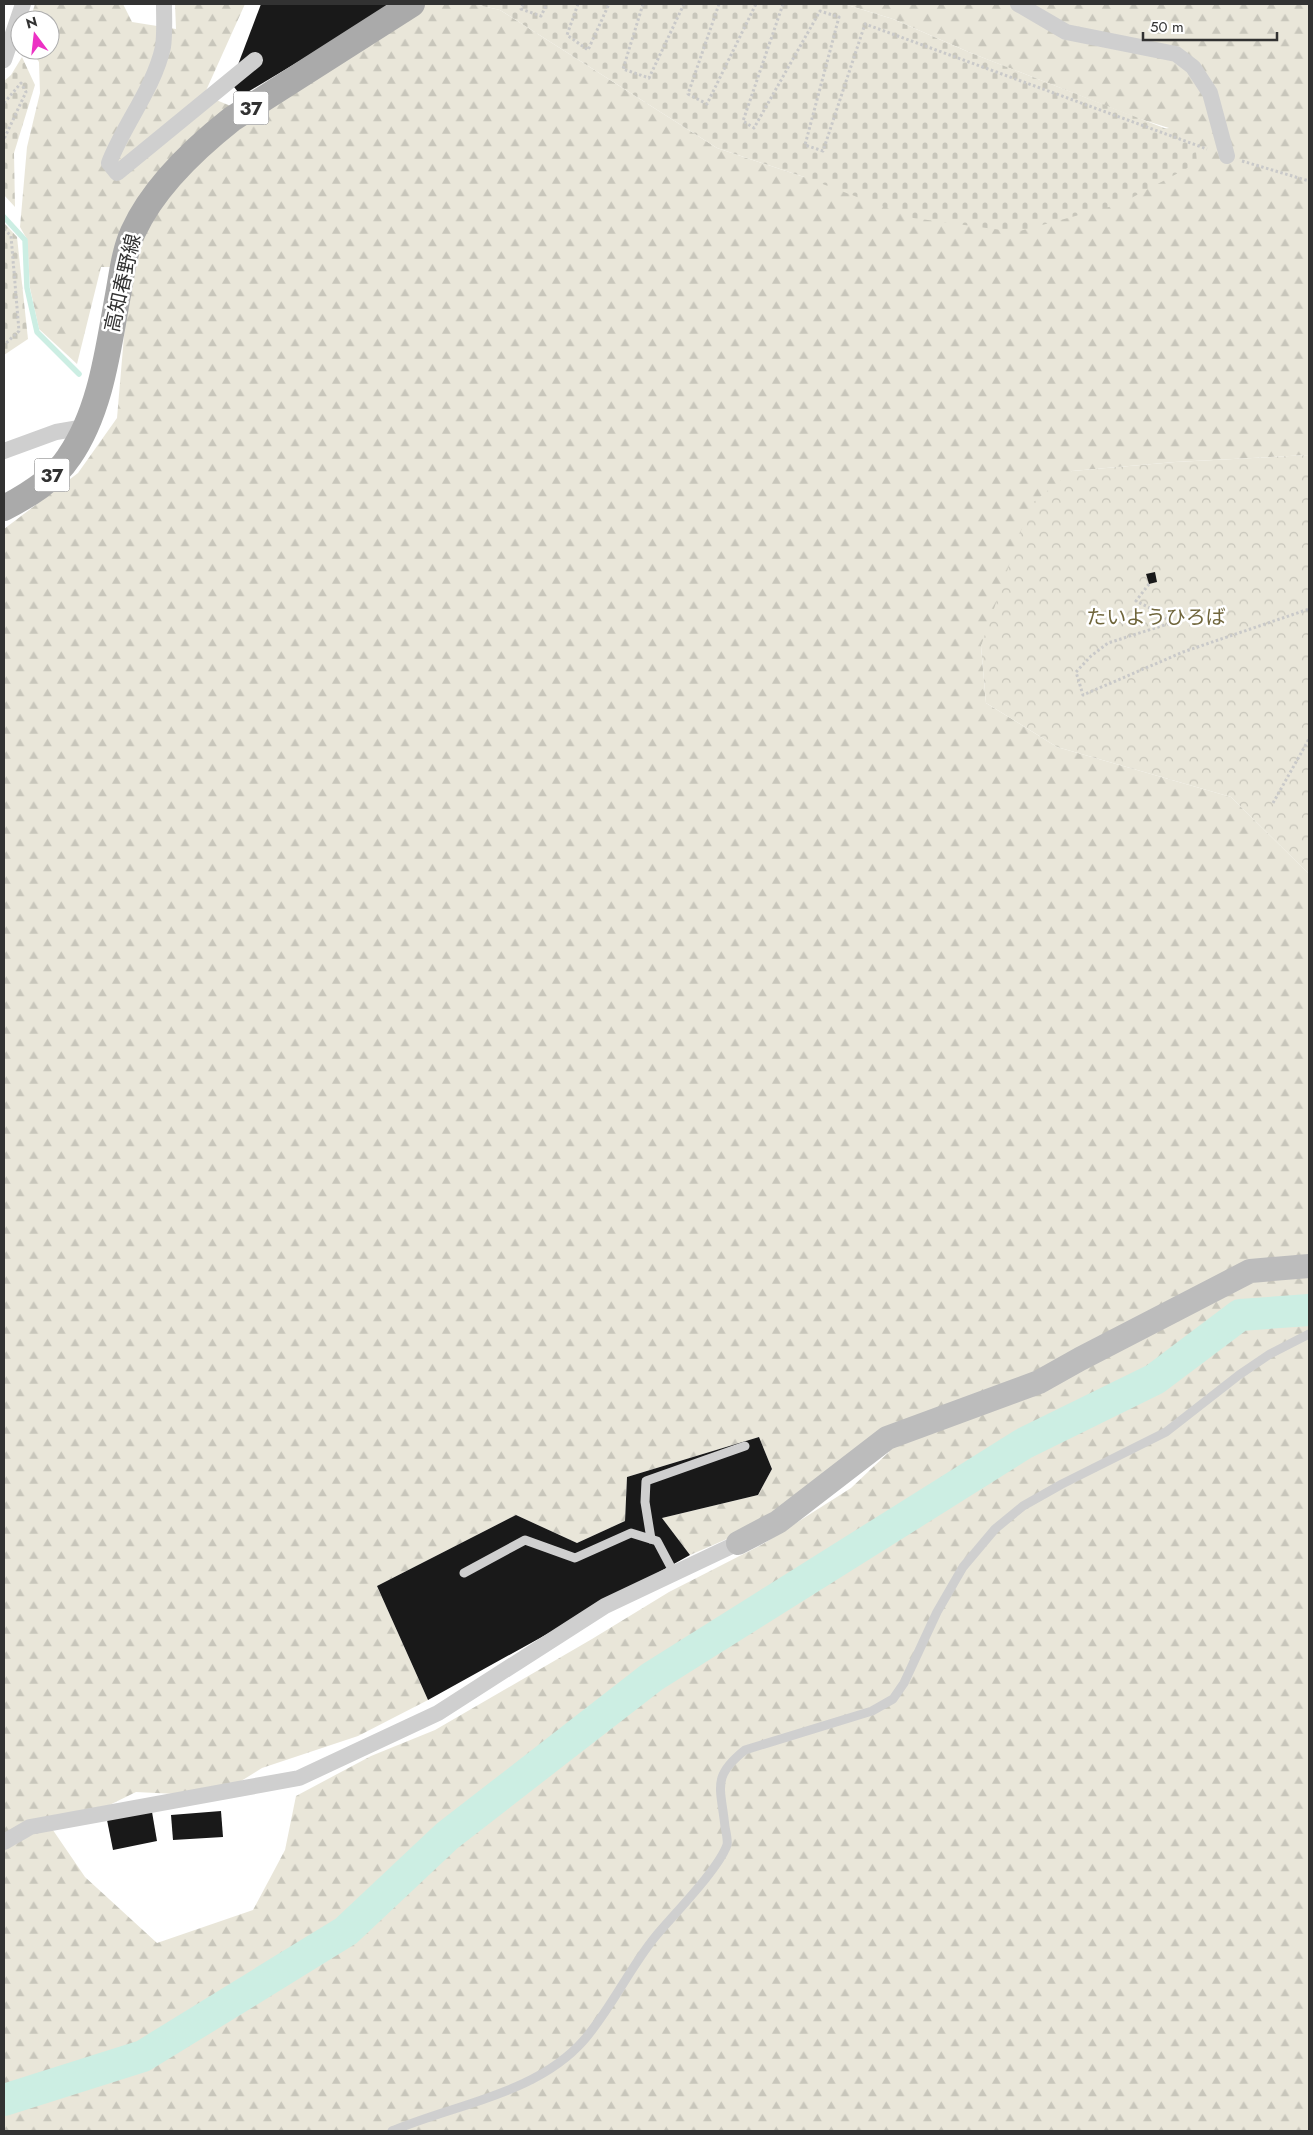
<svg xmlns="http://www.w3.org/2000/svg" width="1313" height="2135" font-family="Jost,'Noto Sans JP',sans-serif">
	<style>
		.forest { fill: url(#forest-firs); fill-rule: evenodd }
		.cemetery { fill: url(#cemetery-stones) }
		.park { fill: url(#park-crowns) }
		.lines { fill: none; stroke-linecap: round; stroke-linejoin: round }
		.stream { stroke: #cceee3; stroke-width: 5.5 }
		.river { stroke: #cceee3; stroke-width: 32 }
		.building { fill: #191919 }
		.path { stroke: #c9c9c9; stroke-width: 3; stroke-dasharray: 2.5 2.5; stroke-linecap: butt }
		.lane { stroke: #cfcfcf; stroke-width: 9 }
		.street { stroke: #cfcfcf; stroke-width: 16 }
		.secondary { stroke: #bcbcbc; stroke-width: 24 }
		.primary { stroke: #aaa; stroke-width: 26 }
		.labels { text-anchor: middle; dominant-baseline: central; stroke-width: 5; stroke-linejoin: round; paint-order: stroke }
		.shield { fill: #fff; stroke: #707070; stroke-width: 1 }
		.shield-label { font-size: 19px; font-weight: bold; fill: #323232 }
		.street-label { font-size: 20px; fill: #323232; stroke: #fff }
		.park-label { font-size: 20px; fill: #70663c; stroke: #fff }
	</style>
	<defs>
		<pattern id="forest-firs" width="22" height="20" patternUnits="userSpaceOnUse" patternTransform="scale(1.25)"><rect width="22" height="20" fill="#e9e6d9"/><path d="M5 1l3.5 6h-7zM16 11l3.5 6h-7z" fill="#c8c6bb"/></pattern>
		<pattern id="cemetery-stones" width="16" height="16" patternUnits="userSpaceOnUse" patternTransform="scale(1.25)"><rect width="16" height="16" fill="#e9e6d9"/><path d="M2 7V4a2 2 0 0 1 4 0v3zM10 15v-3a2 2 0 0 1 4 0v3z" fill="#c8c6bb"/></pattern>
		<pattern id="park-crowns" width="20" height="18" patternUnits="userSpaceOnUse" patternTransform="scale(1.25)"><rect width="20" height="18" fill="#e9e6d9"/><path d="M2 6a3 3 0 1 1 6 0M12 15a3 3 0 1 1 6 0" fill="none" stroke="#c8c6bb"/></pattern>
	</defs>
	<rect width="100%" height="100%" fill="#fff"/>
	<path class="forest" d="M35 4H123L132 22 176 29 175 4H245L204 95 238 109 424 4H473L500 10 717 148 804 177 1169 128 1137 118 971 53 893 19 844 4H1309V455L1175 462 1072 471 981 646 986 703 1057 747 1231 797 1309 874V2131H4V529L78 473 117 418 127 301 135 267H101L77 364 39 329 30 288 27 239 20 227 27 147 40 93 39 62 31 50H50V20H30ZM759 1437 772 1469 758 1495 662 1518 690 1555 773 1519 887 1438 889 1452 851 1488 763 1544 669 1592 592 1639 435 1730 371 1756 296 1796 285 1850 253 1910 157 1943 85 1877 44 1817H85L136 1792 217 1796 262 1768 358 1736 428 1700 377 1586 516 1515 577 1543 625 1521 627 1477Z"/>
	<g class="cemetery">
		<polygon points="473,4 844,4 893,19 971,53 1195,140 1197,163 1120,204 1016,232 913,218 804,177 717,148 500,10"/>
		<polygon points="22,57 35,85 14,153 15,207 4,195 4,81 11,75"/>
		<polygon points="4,223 17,237 28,339 4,355"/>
	</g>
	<polygon class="park" points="1309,455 1309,874 1231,797 1057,747 986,703 981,646 1030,505 1072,471 1175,462"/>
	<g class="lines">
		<polyline class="stream" points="4,217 25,240 27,288 37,332 79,374"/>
		<polyline class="river" points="4,2100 143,2056 346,1931 447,1836 652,1677 1023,1444 1155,1379 1240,1315 1309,1310"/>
	</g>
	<g class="building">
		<polygon points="261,4 395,4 241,96 231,83"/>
		<polygon points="1155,572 1157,582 1149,584 1146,574"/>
		<polygon points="759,1437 772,1469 758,1495 662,1518 690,1555 428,1700 377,1586 516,1515 577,1543 625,1521 627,1477"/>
		<polygon points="221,1811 223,1837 173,1840 171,1815"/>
		<polygon points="152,1812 157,1841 113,1850 107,1820"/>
	</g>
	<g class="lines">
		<g class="path">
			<polyline points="523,4 521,9 541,16 547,4"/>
			<polyline points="578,4 567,35 588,50 609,4"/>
			<polyline points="643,4 623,69 649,78 684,4"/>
			<polyline points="719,4 688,94 707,104 756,4"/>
			<polyline points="783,4 743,121 754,128 820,11 839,17 805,145 823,151 865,24 1207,149"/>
			<polyline points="4,103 21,83 26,92 4,139"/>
			<polyline points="1242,161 1309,181"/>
			<polyline points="4,229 11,236 19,331 4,345"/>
			<polyline points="1149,584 1136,601 1160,613 1171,623 1108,643 1091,656 1076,672 1083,695 1183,652 1309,609"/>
			<polyline points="1273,803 1309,739"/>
		</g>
		<g class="lane">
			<polyline points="651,1539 645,1502 646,1481 745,1446"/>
			<polyline points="464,1573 525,1540 575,1558 631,1533 657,1541 674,1573"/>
			<path d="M392 2131C455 2104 537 2094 584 2040 611 2009 629 1969 655 1937 673 1915 718 1870 727 1845 728 1840 726 1832 725 1827 721 1787 711 1777 745 1750L872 1711 893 1699 904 1683 937 1612 963 1567 995 1529 1023 1506 1062 1484 1166 1432 1239 1375 1270 1354 1309 1334"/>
		</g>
		<g class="street">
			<path d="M164 4C164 17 165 33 163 47 154 88 124 124 109 163L117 173 255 60"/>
			<polyline points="1018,4 1066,32 1176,54 1193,67 1210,93 1227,156"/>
			<polyline points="4,60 23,4"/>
			<polyline points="4,451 56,432 85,427"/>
			<polyline points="4,1842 30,1827 299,1778 438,1713 605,1606 738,1543"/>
		</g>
		<polyline class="secondary" points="738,1543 778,1522 887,1438 1039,1382 1080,1359 1250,1271 1309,1266"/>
		<path class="primary" d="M4 508C27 496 54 480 69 457 101 411 108 349 118 295 122 274 124 252 133 232 153 188 194 149 232 119L412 4"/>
	</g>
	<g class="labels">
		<g class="shield">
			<rect x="233.5" y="91.5" width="35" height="33" rx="4"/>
			<rect x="34.5" y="458.5" width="35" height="33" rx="4"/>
		</g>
		<g class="shield-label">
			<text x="251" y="108">37</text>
			<text x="52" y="475">37</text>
		</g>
		<g class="street-label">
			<text transform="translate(123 283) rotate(-77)">高知春野線</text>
		</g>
		<g class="park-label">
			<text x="1156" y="617">たいようひろば</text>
		</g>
	</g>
	<rect width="1313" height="2135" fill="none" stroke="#323232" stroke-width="10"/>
	<g transform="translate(35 35) rotate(345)"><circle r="24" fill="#ffffff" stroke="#adadad"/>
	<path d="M0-4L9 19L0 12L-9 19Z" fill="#ec31c4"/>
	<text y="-8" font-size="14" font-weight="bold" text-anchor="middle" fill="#323232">N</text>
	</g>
	<path d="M1143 32v8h134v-8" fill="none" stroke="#323232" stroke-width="2.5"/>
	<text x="1150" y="32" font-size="15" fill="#323232" stroke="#ffffff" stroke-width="4" paint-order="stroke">50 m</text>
</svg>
